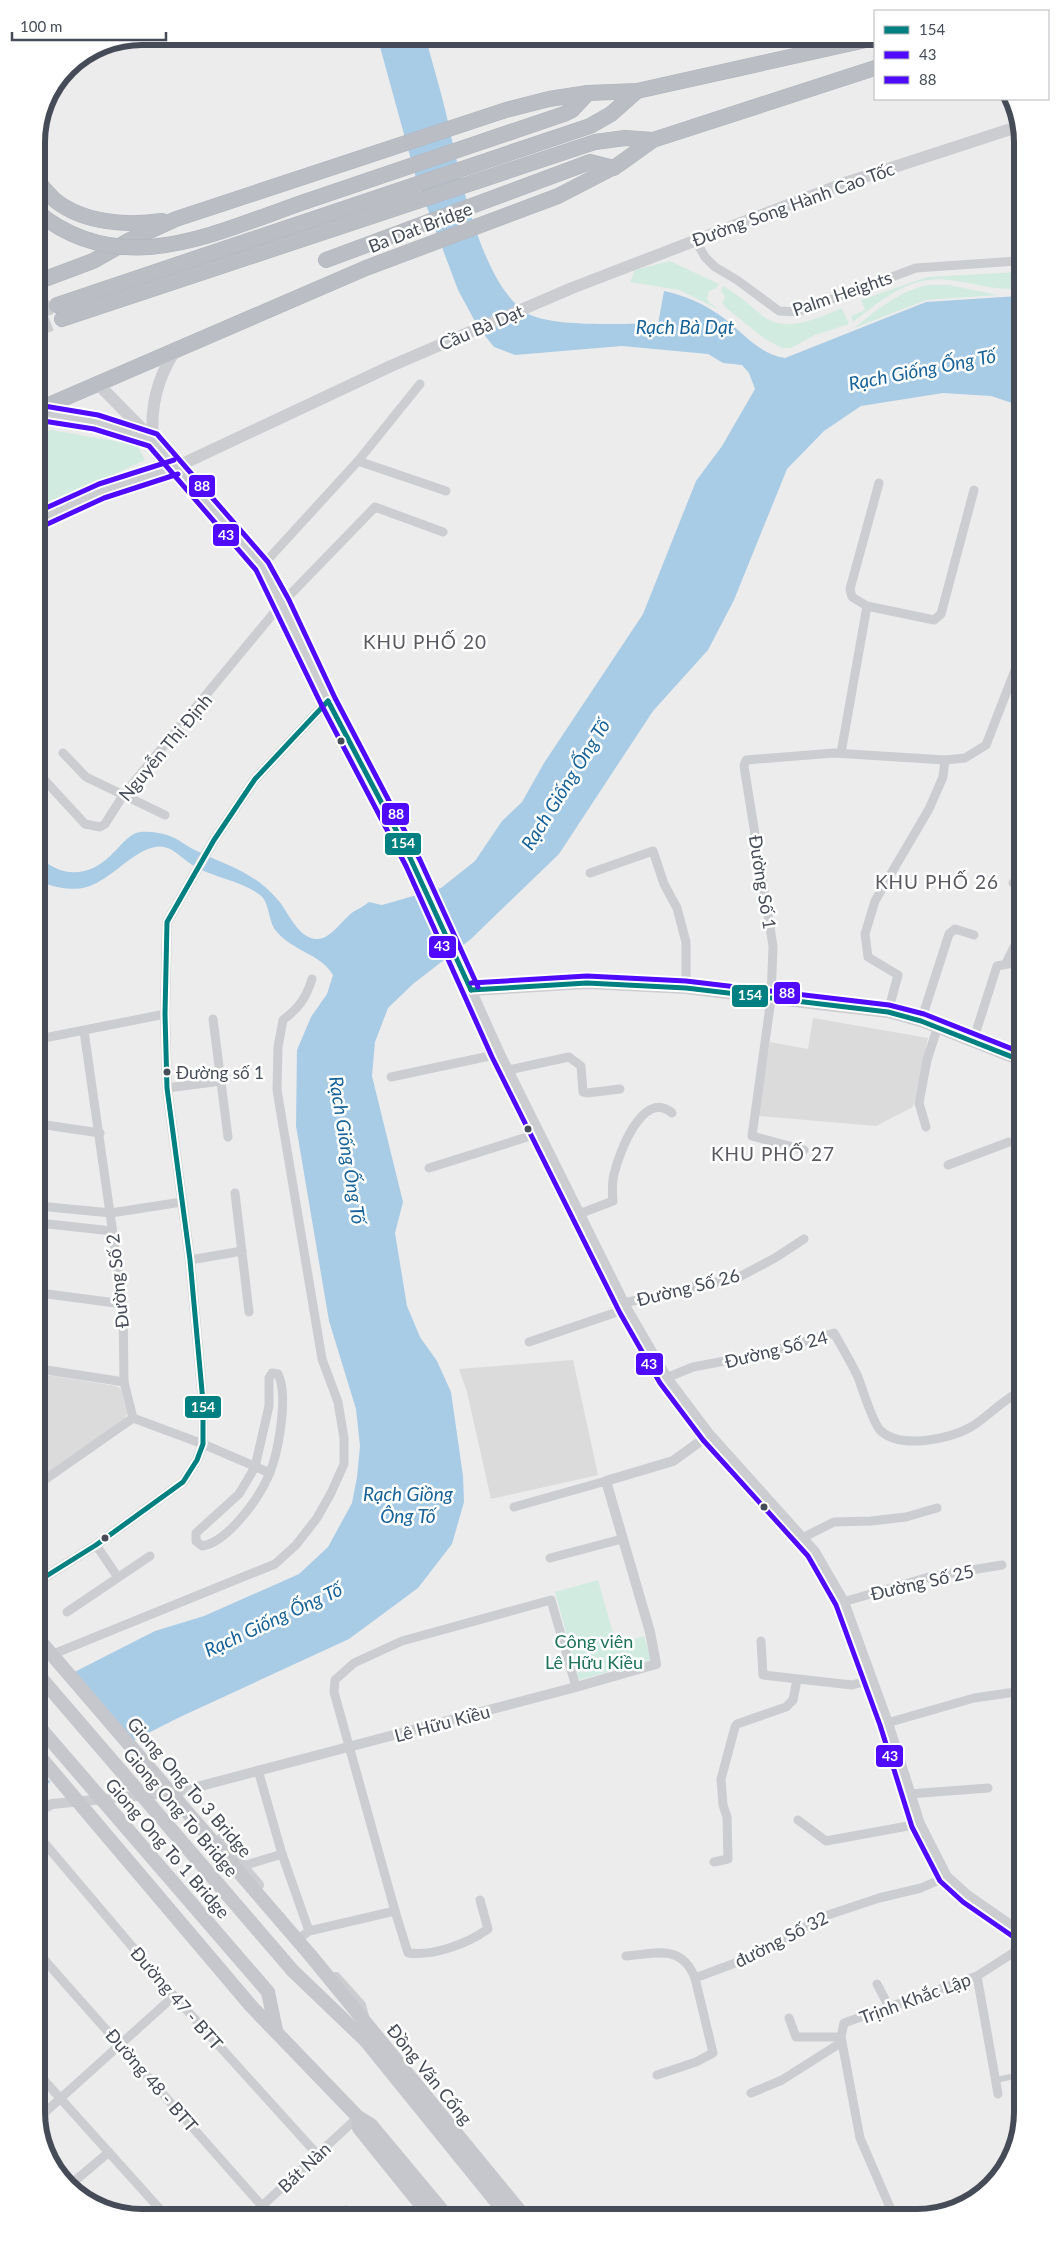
<svg xmlns="http://www.w3.org/2000/svg" width="1059" height="2254" font-family="Lato,sans-serif">
	<style>
		.education { fill: #dbdbdc }
		.green { fill: #d2ebe1 }
		.water { fill: #a9cce6 }
		.pier { fill: #edecec }
		.lines { fill: none; stroke-linecap: round; stroke-linejoin: round }
		.motorway-tunnel { stroke: #cbccce; stroke-width: 15; stroke-dasharray: 15 8; stroke-linecap: butt }
		.motorway-casing { stroke: #b2b4bb; stroke-width: 16 }
		.pedestrian { stroke: #cbcdd0; stroke-width: 6 }
		.minor { stroke: #cbcdd0; stroke-width: 9 }
		.tertiary { stroke: #cbcdd0; stroke-width: 10 }
		.secondary { stroke: #cccdd1; stroke-width: 12 }
		.primary { stroke: #c6c7cc; stroke-width: 14 }
		.motorway { stroke: #bbbdc4; stroke-width: 15 }
		.motorway-bridge-casing { stroke: #b2b4bb; stroke-width: 16; stroke-linecap: butt }
		.primary-bridge { stroke: #c6c7cc; stroke-width: 14 }
		.motorway-bridge { stroke: #bbbdc4; stroke-width: 15 }
		.bus-1-casing { stroke: #fff; stroke-width: 9 }
		.bus-2-casing { stroke: #fff; stroke-width: 9 }
		.bus-3-casing { stroke: #fff; stroke-width: 9 }
		.bus-1 { stroke: #008080; stroke-width: 5 }
		.bus-2 { stroke: #4f0aff; stroke-width: 5 }
		.bus-3 { stroke: #4f0aff; stroke-width: 5 }
		.bus-dot { fill: #454b57; stroke: #fff; stroke-width: 2 }
		.labels { text-anchor: middle; dominant-baseline: central; stroke-width: 5; stroke-linejoin: round; paint-order: stroke }
		.bus-label { font-size: 17px; fill: #454b57; stroke: #fff; text-anchor: start }
		.street-label { font-size: 18px; fill: #454b57; stroke: #fff }
		.park-label { font-size: 18px; fill: #1d725a; stroke: #fff }
		.water-label { font-size: 19px; font-style: italic; fill: #166299; stroke: #fff }
		.neighbourhood-label { font-size: 19px; letter-spacing: 1px; fill: #595a60; stroke: #fff }
		.rim { fill: none; stroke: #454b57; stroke-width: 6 }
		.line-badge { stroke: #fff; stroke-width: 2 }
		.badge-label { font-size: 14px; text-anchor: middle; font-weight: bold; fill: #fff }
	</style>
	<rect width="100%" height="100%" fill="#edecec"/>
	<g class="education">
		<polygon points="813,1018 928,1038 913,1107 876,1126 758,1116 770,1042 808,1049"/>
		<polygon points="573,1360 598,1475 491,1499 467,1392 459,1369"/>
		<polygon points="40,1374 116,1386 121,1389 127,1414 124,1420 40,1478"/>
	</g>
	<g class="green">
		<polygon points="670,261 719,284 716,288 709,291 707,299 710,303 720,310 679,290 630,282 635,270"/>
		<path d="M1018 272V289C993 290 973 283 949 280 910 275 882 300 853 322L851 316 865 310 861 300 927 277Z"/>
		<path d="M928 285H949L998 295 926 300 854 328C877 310 899 291 928 285Z"/>
		<path d="M723 286C738 294 751 306 764 317 789 334 818 317 842 308L849 324 815 335 791 348H782L765 339 726 308 722 303 725 297 721 290Z"/>
		<polygon points="52,430 137,445 145,460 37,510 37,434"/>
		<polygon points="598,1580 616,1644 644,1636 651,1660 579,1680 555,1592"/>
	</g>
	<path class="water" d="M377 36H425C432 61 439 85 445 109 458 163 478 282 527 313 550 328 628 323 658 324L664 291C684 295 704 304 721 316 742 331 758 354 785 358L926 302 1018 296V405L991 396 943 393 861 406 824 431 787 469 734 600 708 650 653 711 559 854 471 939 413 984 388 1008 375 1042 372 1076 403 1202 395 1233 407 1306 420 1337 437 1361 451 1392 463 1476 464 1502 452 1544 418 1588 349 1639 180 1717 41 1787V1689L155 1631 204 1616 299 1574 328 1547 352 1503 357 1477 360 1446 356 1409 329 1321 296 1126 297 1050 311 1017 327 994 333 975C322 955 293 951 277 932 268 923 270 902 260 895 239 879 210 878 188 862 177 854 169 844 155 847 142 850 135 856 125 863 91 890 81 895 39 882L38 855C62 880 91 877 114 852 122 845 129 833 141 832 147 831 162 833 167 835 178 838 187 847 197 851 229 867 253 871 278 900 288 911 298 939 317 939 331 939 342 920 353 912 358 909 364 906 369 902L382 905 441 888 475 861 502 821 522 802 544 763 643 614 696 481 722 446 755 389 749 373 742 365 723 363 708 354 622 346 515 355 494 347 478 327 458 290 416 178Z"/>
	<polygon class="pier" points="71,1671 133,1744 52,1784 41,1771 41,1686"/>
	<g class="lines">
		<g class="motorway-tunnel">
			<polyline points="37,312 57,305"/>
			<polyline points="37,329 62,319"/>
		</g>
		<defs>
			<g id="motorway">
				<path d="M37 181C43 187 49 195 56 201 84 223 128 226 162 221"/>
				<polyline points="307,201 564,114 572,110 588,93"/>
				<polyline points="326,260 590,162 614,168"/>
				<polyline points="37,282 93,261 130,240 176,219 506,110 549,99 588,93 637,91 875,38"/>
				<polyline points="57,305 590,126 611,114 637,91"/>
				<polyline points="62,319 595,142 625,138 653,140"/>
				<polyline points="37,410 366,268 558,196 618,165 653,140 875,68"/>
			</g>
		</defs>
		<use href="#motorway" class="motorway-casing"/>
		<polyline class="pedestrian" points="996,2080 1019,2075"/>
		<g class="minor">
			<polyline points="695,239 705,257 715,267 737,280 779,311 797,312 916,268 1017,261"/>
			<polyline points="358,461 446,491"/>
			<polyline points="262,566 358,461 420,384"/>
			<polyline points="867,606 852,597 850,589 879,483"/>
			<polyline points="63,753 86,777 165,815"/>
			<polyline points="841,753 867,606 934,620 941,614 974,490"/>
			<polyline points="39,774 85,824 100,827 105,824 124,794 282,603 375,507 443,532"/>
			<polyline points="590,873 653,851 664,884 677,908 686,942 686,988"/>
			<polyline points="1013,883 1019,885"/>
			<polyline points="1006,963 1019,937"/>
			<polyline points="888,1012 898,975 868,957 865,934 875,901 929,809 943,777 945,760"/>
			<polyline points="213,1019 228,1137"/>
			<polyline points="921,1021 949,934 955,929 974,935"/>
			<polyline points="39,1039 165,1014"/>
			<polyline points="973,1041 997,966 1019,962"/>
			<polyline points="508,1070 569,1057 581,1066 583,1092 587,1093 620,1089"/>
			<polyline points="391,1077 499,1054"/>
			<polyline points="167,1088 221,1081"/>
			<polyline points="39,1124 100,1133"/>
			<polyline points="926,1127 919,1103 927,1060 937,1029"/>
			<polyline points="804,1150 752,1136 771,999 773,946 744,766 746,760 834,753 945,760 965,758 986,745 1019,660"/>
			<polyline points="948,1165 1009,1142"/>
			<polyline points="429,1168 540,1133"/>
			<polyline points="235,1193 249,1312"/>
			<polyline points="39,1206 111,1213 182,1202"/>
			<path d="M579 1214 613 1201C612 1192 612 1183 614 1174 619 1153 643 1088 672 1113"/>
			<polyline points="39,1223 112,1231"/>
			<polyline points="190,1260 242,1251"/>
			<polyline points="40,1293 123,1304"/>
			<polyline points="624,1303 739,1277 775,1258 804,1239"/>
			<polyline points="529,1342 626,1309"/>
			<polyline points="40,1369 124,1382"/>
			<path d="M272 1373 278 1374C289 1396 278 1457 267 1479 257 1501 226 1543 202 1546L196 1541V1533L239 1494 255 1467 269 1406V1378Z"/>
			<path d="M666 1378 693 1367 767 1353 834 1333C842 1347 851 1362 858 1377 862 1388 873 1423 880 1430 900 1450 949 1439 971 1427 989 1416 1002 1400 1021 1391"/>
			<polyline points="133,1418 203,1444 270,1473"/>
			<polyline points="40,1483 133,1418 124,1382 123,1304 84,1031"/>
			<polyline points="514,1507 606,1481"/>
			<polyline points="802,1538 834,1522 871,1521 906,1517 937,1508"/>
			<polyline points="96,1545 117,1576"/>
			<polyline points="550,1558 622,1539"/>
			<polyline points="843,1602 929,1577 1002,1565"/>
			<polyline points="67,1612 150,1556"/>
			<polyline points="761,1641 763,1675 852,1685 871,1680"/>
			<path d="M49 1653 51 1655 275 1564 296 1545 317 1518 331 1493 344 1464V1438L338 1402 322 1359 277 1090 278 1047 283 1020C299 1008 306 998 312 979"/>
			<polyline points="887,1723 974,1698 1022,1691"/>
			<polyline points="909,1794 988,1788"/>
			<polyline points="798,1820 826,1841 919,1824"/>
			<polyline points="41,1839 174,1996 317,2154"/>
			<polyline points="282,1854 309,1931"/>
			<polyline points="714,1862 728,1859 727,1817 723,1805 721,1779 735,1727 737,1724 786,1707 793,1700 797,1680"/>
			<polyline points="243,1866 282,1854 258,1770"/>
			<path d="M480 1900 488 1929C467 1944 434 1956 408 1953L395 1911 334 1692 335 1680 354 1663 402 1641 551 1600 576 1687"/>
			<polyline points="301,1937 309,1931 395,1911"/>
			<polyline points="41,1956 262,2206"/>
			<path d="M626 1956C656 1954 681 1943 695 1978L746 1959 825 1916 879 1898 921 1888 946 1877"/>
			<polyline points="977,1976 998,2094"/>
			<polyline points="877,1984 889,2007"/>
			<polyline points="789,2018 796,2037 841,2037"/>
			<polyline points="657,2075 696,2062 713,2053 695,1978"/>
			<polyline points="42,2078 167,2217"/>
			<polyline points="751,2093 782,2080 842,2042"/>
			<polyline points="42,2115 174,1996"/>
			<polyline points="1008,2152 1009,2152"/>
			<polyline points="70,2185 109,2152"/>
			<polyline points="892,2212 860,2138 841,2037 844,2023 977,1976 1013,1953 1022,1942"/>
			<polyline points="338,2216 346,2210"/>
			<polyline points="250,2217 358,2117"/>
		</g>
		<g class="tertiary">
			<polyline points="40,1580 96,1545 183,1482 197,1460 203,1444 203,1402 190,1260 167,1088 165,1014 167,922 214,840 255,779 328,701"/>
			<polyline points="41,1810 52,1804 178,1792 576,1687 656,1664 650,1632 606,1481 673,1461 709,1435"/>
			<polyline points="220,1839 259,1885"/>
			<polyline points="336,1977 361,2005 365,2020"/>
		</g>
		<g class="secondary">
			<polyline points="98,384 153,440 262,566 282,603 328,701 413,863 499,1054 626,1309 666,1378 709,1435 814,1552 843,1602 887,1723 919,1824 946,1877 967,1896 1022,1934"/>
			<polyline points="37,412 95,421 146,437"/>
			<path d="M153 440C150 407 157 378 175 351"/>
			<polyline points="38,520 101,491 176,467 391,366 572,288 845,183 1017,127"/>
			<polyline points="471,990 587,983 686,988 819,1004 888,1012 921,1021 1020,1060"/>
		</g>
		<g class="primary">
			<polyline points="311,1956 523,2215"/>
			<polyline points="293,1971 366,2041"/>
			<polyline points="268,1992 276,2030"/>
			<polyline points="251,2006 358,2117 371,2125 446,2215"/>
			<polyline points="366,2041 507,2215"/>
			<polyline points="358,2117 359,2128 430,2216"/>
		</g>
		<use href="#motorway" class="motorway"/>
		<defs>
			<path id="motorway-bridge" d="M37 212C123 282 216 232 307 201"/>
		</defs>
		<use href="#motorway-bridge" class="motorway-bridge-casing"/>
		<g class="primary-bridge">
			<polyline points="41,1642 311,1956"/>
			<polyline points="41,1678 293,1971"/>
			<polyline points="41,1729 268,1992"/>
			<polyline points="41,1758 251,2006"/>
		</g>
		<use href="#motorway-bridge" class="motorway-bridge"/>
		<defs>
			<g id="bus-1">
				<polyline points="328,701 406,849 471,990"/>
				<polyline points="471,990 587,983 686,988 888,1012 921,1021 1020,1060"/>
				<polyline points="40,1580 96,1545 183,1482 197,1460 203,1444 203,1402 190,1260 167,1088 165,1014 167,922 214,840 255,779 328,701"/>
			</g>
			<g id="bus-2">
				<polyline points="37,420 94,429 149,446 256,570 321,704 406,866 492,1057 620,1313 660,1383 703,1440 808,1556 836,1605 880,1725 912,1827 940,1881 963,1902 1018,1940"/>
				<polyline points="41,527 104,498 178,474"/>
			</g>
			<g id="bus-3">
				<polyline points="38,405 98,415 157,434 268,562 289,600 335,698 420,860 478,987"/>
				<polyline points="37,512 99,484 174,460"/>
				<polyline points="471,983 587,976 686,981 889,1005 924,1014 1020,1052"/>
			</g>
		</defs>
		<use href="#bus-1" class="bus-1-casing"/>
		<use href="#bus-2" class="bus-2-casing"/>
		<use href="#bus-3" class="bus-3-casing"/>
		<use href="#bus-1" class="bus-1"/>
		<use href="#bus-2" class="bus-2"/>
		<use href="#bus-3" class="bus-3"/>
	</g>
	<g class="bus-dot">
		<circle cx="341" cy="741" r="4.5"/>
		<circle cx="167" cy="1072" r="4.5"/>
		<circle cx="528" cy="1129" r="4.5"/>
		<circle cx="764" cy="1507" r="4.5"/>
		<circle cx="105" cy="1538" r="4.5"/>
	</g>
	<g class="labels">
		<g class="bus-label">
			<text x="176" y="1072">Đường số 1</text>
		</g>
		<g class="street-label">
			<text transform="translate(793 204) rotate(-20)">Đường Song Hành Cao Tốc</text>
			<text transform="translate(420 227) rotate(-21)">Ba Dat Bridge</text>
			<text transform="translate(842 293) rotate(-19)">Palm Heights</text>
			<text transform="translate(481 327) rotate(-23)">Cầu Bà Dạt</text>
			<text transform="translate(165 747) rotate(-50)">Nguyễn Thị Định</text>
			<text transform="translate(763 882) rotate(81)">Đường Số 1</text>
			<text transform="translate(117 1281) rotate(-96)">Đường Số 2</text>
			<text transform="translate(688 1287) rotate(-14)">Đường Số 26</text>
			<text transform="translate(776 1349) rotate(-14)">Đường Số 24</text>
			<text transform="translate(922 1582) rotate(-13)">Đường Số 25</text>
			<text transform="translate(442 1723) rotate(-15)">Lê Hữu Kiều</text>
			<text transform="translate(190 1787) rotate(49)">Giong Ong To 3 Bridge</text>
			<text transform="translate(181 1812) rotate(49)">Giong Ong To Bridge</text>
			<text transform="translate(168 1848) rotate(49)">Giong Ong To 1 Bridge</text>
			<text transform="translate(781 1939) rotate(-27)">đường Số 32</text>
			<text transform="translate(177 1998) rotate(49)">Đường 47 - BTT</text>
			<text transform="translate(915 1998) rotate(-20)">Trịnh Khắc Lập</text>
			<text transform="translate(430 2074) rotate(51)">Đồng Văn Cống</text>
			<text transform="translate(152 2080) rotate(49)">Đường 48 - BTT</text>
			<text transform="translate(304 2167) rotate(-43)">Bát Nàn</text>
		</g>
		<g class="park-label">
			<text x="594" y="1641">Công viên<tspan x="594" dy="21">Lê Hữu Kiều</tspan></text>
		</g>
		<g class="water-label">
			<text x="685" y="326">Rạch Bà Dạt</text>
			<text transform="translate(922 369) rotate(-11)">Rạch Giống Ống Tố</text>
			<text transform="translate(565 784) rotate(-58)">Rạch Giống Ống Tố</text>
			<text transform="translate(348 1150) rotate(81)">Rạch Giống Ống Tố</text>
			<text x="408" y="1493">Rạch Giồng<tspan x="408" dy="22">Ông Tố</tspan></text>
			<text transform="translate(273 1619) rotate(-25)">Rạch Giống Ống Tố</text>
		</g>
		<g class="neighbourhood-label">
			<text x="425" y="641">KHU PHỐ 20</text>
			<text x="937" y="881">KHU PHỐ 26</text>
			<text x="773" y="1153">KHU PHỐ 27</text>
		</g>
	</g>
	<path d="M0 0H1059V2254H0ZM142 45H917A97 97 0 0 1 1014 142V2112A97 97 0 0 1 917 2209H142A97 97 0 0 1 45 2112V142A97 97 0 0 1 142 45Z" fill="#fff" fill-rule="evenodd"/>
	<path class="rim" d="M142 45H917A97 97 0 0 1 1014 142V2112A97 97 0 0 1 917 2209H142A97 97 0 0 1 45 2112V142A97 97 0 0 1 142 45Z"/>
	<g class="line-badge">
		<rect x="188" y="474" width="28" height="24" rx="5" fill="#4f0aff"/>
		<rect x="212" y="523" width="28" height="24" rx="5" fill="#4f0aff"/>
		<rect x="381" y="802" width="29" height="24" rx="5" fill="#4f0aff"/>
		<rect x="384" y="832" width="38" height="24" rx="5" fill="#008080"/>
		<rect x="428" y="935" width="29" height="24" rx="5" fill="#4f0aff"/>
		<rect x="773" y="981" width="28" height="24" rx="5" fill="#4f0aff"/>
		<rect x="731" y="984" width="38" height="24" rx="5" fill="#008080"/>
		<rect x="635" y="1352" width="29" height="24" rx="5" fill="#4f0aff"/>
		<rect x="184" y="1395" width="38" height="24" rx="5" fill="#008080"/>
		<rect x="875" y="1744" width="29" height="24" rx="5" fill="#4f0aff"/>
	</g>
	<g class="badge-label">
		<text x="202" y="491">88</text>
		<text x="226" y="540">43</text>
		<text x="396" y="819">88</text>
		<text x="403" y="848">154</text>
		<text x="442" y="951">43</text>
		<text x="787" y="998">88</text>
		<text x="750" y="1000">154</text>
		<text x="649" y="1369">43</text>
		<text x="203" y="1412">154</text>
		<text x="890" y="1761">43</text>
	</g>
	<rect x="874" y="10" width="175" height="90" fill="#ffffff" stroke="#b5b7bc"/>
	<rect x="884" y="26" width="25" height="8" fill="#008080" stroke="#b5b7bc"/>
	<text x="919" y="35" font-size="15" fill="#454b57">154</text>
	<rect x="884" y="51" width="25" height="8" fill="#4f0aff" stroke="#b5b7bc"/>
	<text x="919" y="60" font-size="15" fill="#454b57">43</text>
	<rect x="884" y="76" width="25" height="8" fill="#4f0aff" stroke="#b5b7bc"/>
	<text x="919" y="85" font-size="15" fill="#454b57">88</text>
	<path d="M12 32v8h154v-8" fill="none" stroke="#454b57" stroke-width="2.5"/>
	<text x="20" y="32" font-size="15" fill="#454b57" stroke="#ffffff" stroke-width="4" paint-order="stroke">100 m</text>
</svg>
